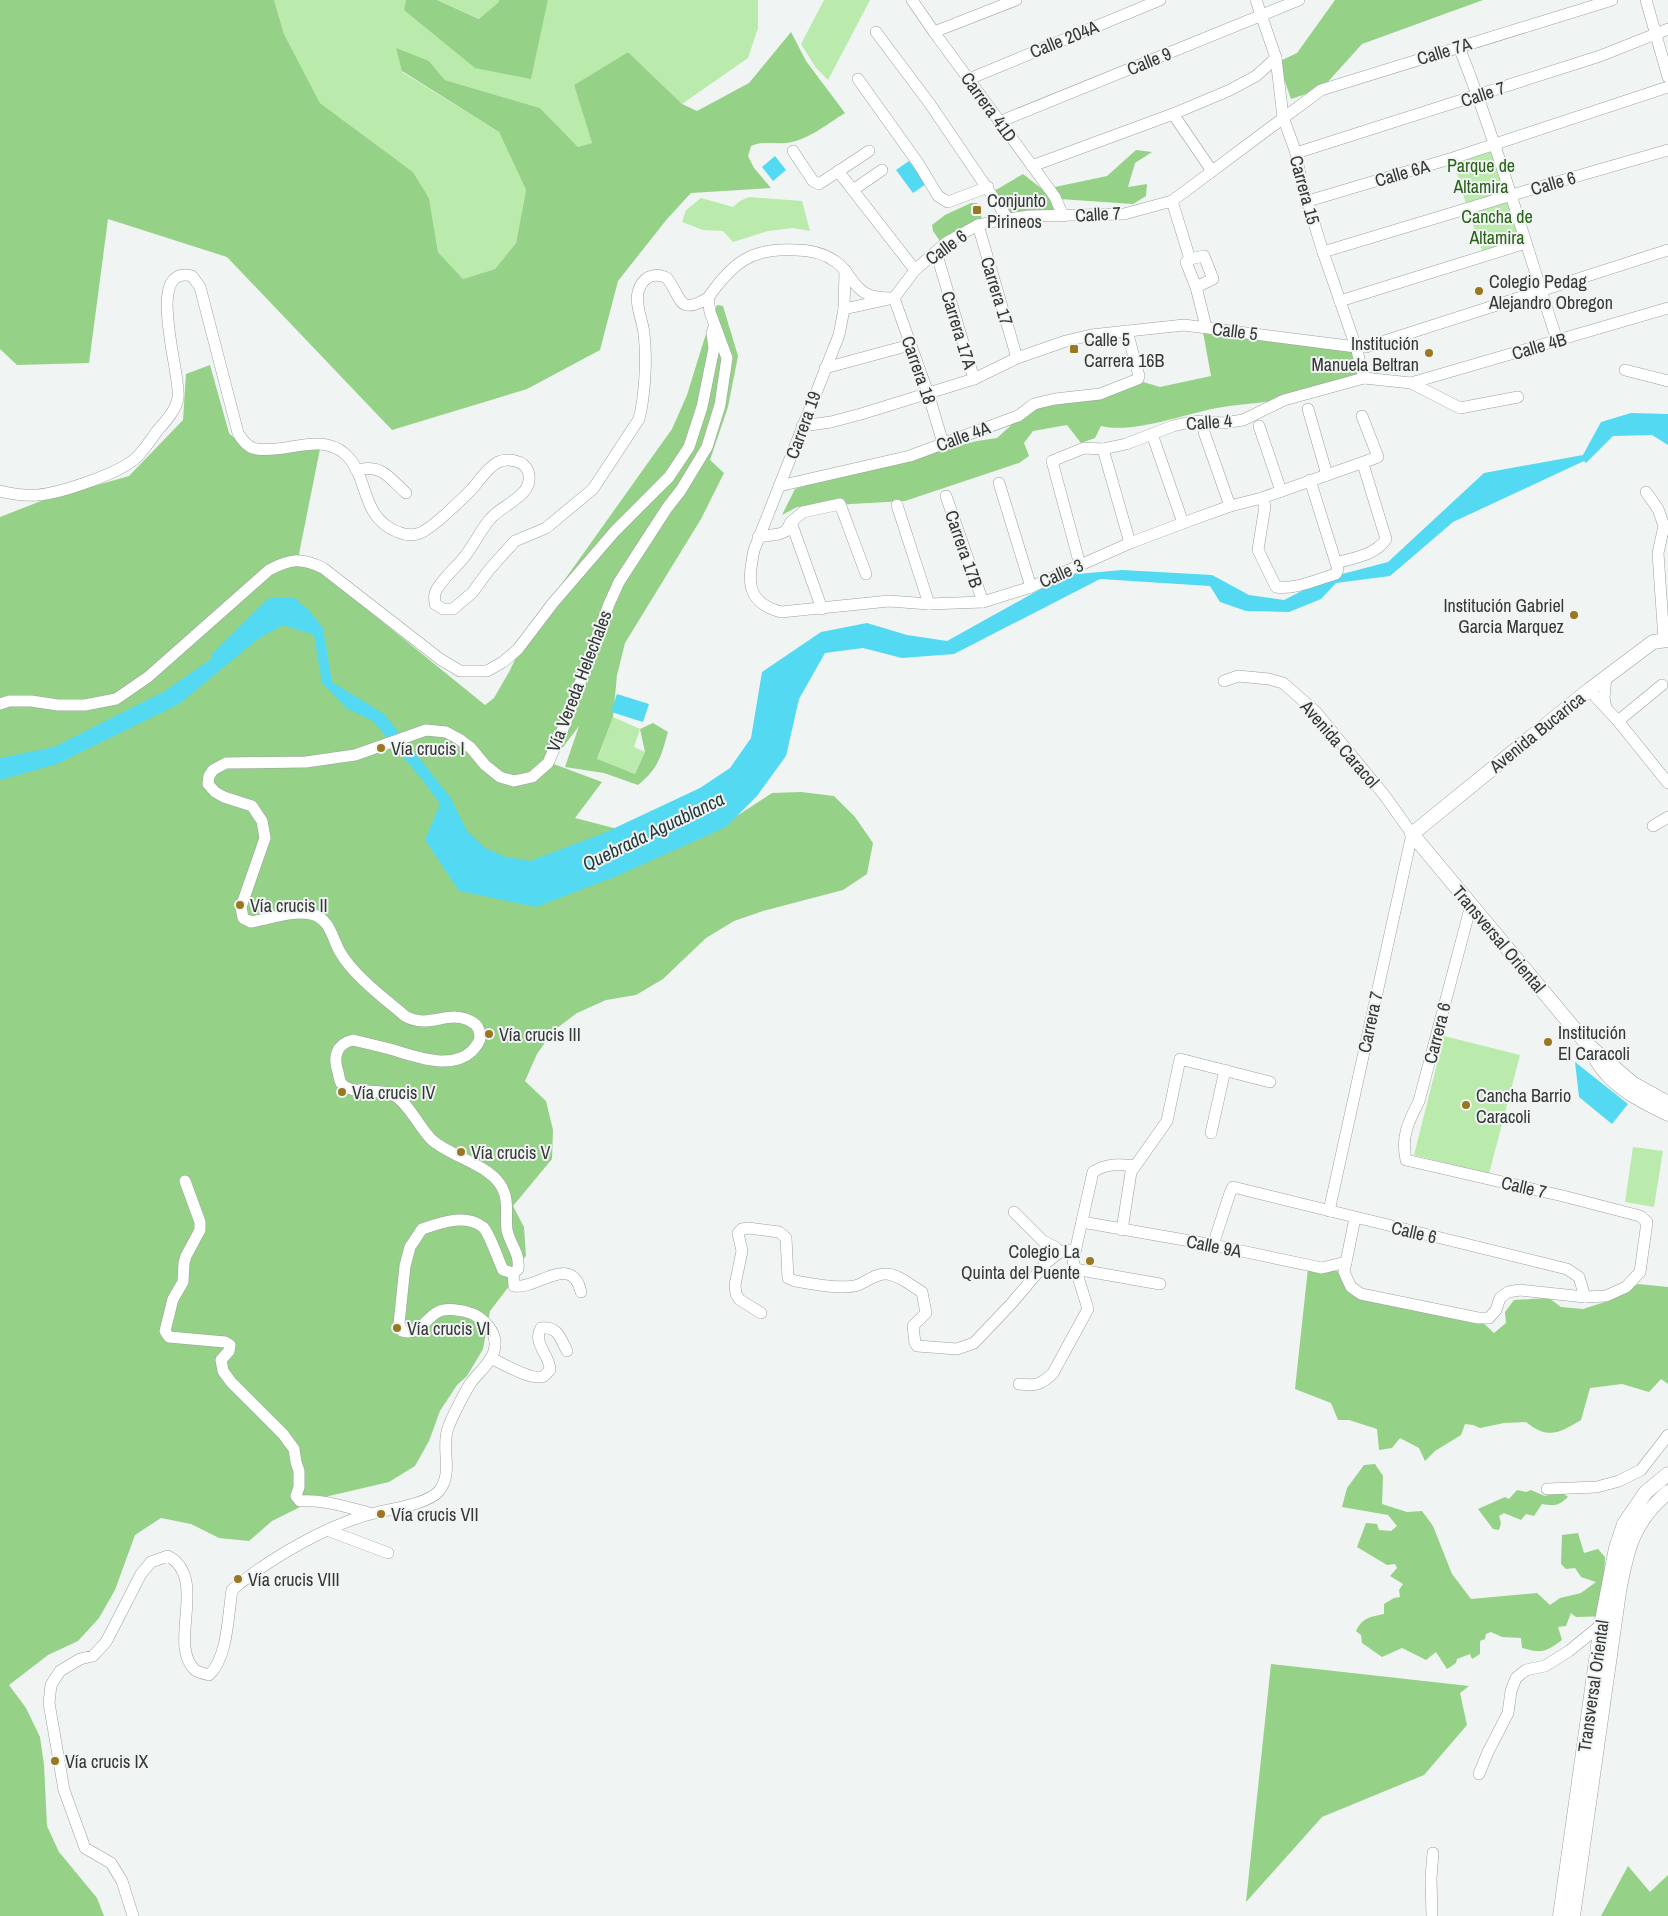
<svg xmlns="http://www.w3.org/2000/svg" width="1668" height="1916" font-family="'Archivo Narrow',sans-serif">
	<style>
		.green { fill: #baebad }
		.forest { fill: #95d186 }
		.water { fill: #53d9f2 }
		.lines { fill: none; stroke-linecap: round; stroke-linejoin: round }
		.river { stroke: #53d9f2; stroke-width: 16 }
		.minor-casing { stroke: #9da1a0; stroke-width: 12 }
		.major-casing { stroke: #9da1a0; stroke-width: 15 }
		.minor { stroke: #fff; stroke-width: 11 }
		.major { stroke: #fff; stroke-width: 14 }
		.poi-dot { fill: #9a7721; stroke: #f0f4f3; stroke-width: 2 }
		.labels { text-anchor: middle; dominant-baseline: central; stroke-width: 4; stroke-linejoin: round; paint-order: stroke }
		.street-label { font-size: 18px; fill: #353636; stroke: #f0f4f3 }
		.park-label { font-size: 18px; fill: #296118; stroke: #f0f4f3 }
		.poi-label { font-size: 18px; fill: #353636; stroke: #f0f4f3; text-anchor: start }
		.water-label { font-size: 19px; font-style: italic; fill: #1f363b; stroke: #f0f4f3 }
	</style>
	<rect width="100%" height="100%" fill="#f0f4f3"/>
	<g class="green">
		<polygon points="274,0 406,0 405,10 531,78 548,0 758,0 758,28 748,58 682,104 628,52 574,85 592,143 578,147 540,108 445,80 429,61 402,72 499,132 526,190 516,243 495,269 463,279 438,252 429,198 413,172 320,103 284,34"/>
		<polygon points="437,0 499,0 499,2 480,19"/>
		<polygon points="824,0 870,0 828,80 816,68 801,44"/>
		<polygon points="1495,145 1526,243 1484,256 1467,208 1453,158"/>
		<polygon points="749,197 802,201 810,231 793,228 768,231 733,242 723,231 703,230 682,222 686,210 701,198 733,207 740,201"/>
		<polygon points="613,717 640,729 634,747 645,752 635,774 597,760"/>
		<polygon points="1444,1036 1520,1055 1489,1174 1414,1155"/>
		<polygon points="1633,1147 1663,1151 1654,1207 1625,1202"/>
	</g>
	<g class="forest">
		<path d="M0 0H274L284 34 320 103 413 172 429 198 438 252 463 279 495 269 516 243 526 190 499 132 402 71 396 48 429 61 445 80 540 108 578 147 592 143 574 85 628 52 682 104 697 111 749 83 791 32 806 61 845 113C827 124 807 141 786 143 773 144 763 141 751 146L748 156 754 168 771 188 691 193 667 219 618 281 600 350 527 389 392 430 227 257 108 219 89 363 17 365 0 349Z"/>
		<polygon points="406,0 437,0 479,19 499,2 499,0 548,0 531,79 475,68 404,10"/>
		<polygon points="1335,0 1483,0 1362,44 1325,85 1312,92 1291,99 1278,62 1297,53"/>
		<polygon points="1136,150 1152,152 1135,163 1128,187 1147,184 1146,196 1133,204 1060,199 1055,187 1107,176"/>
		<polygon points="1023,174 1056,200 1053,215 1000,214 989,194"/>
		<path d="M971 203H977C981 209 983 215 980 222L940 241 933 231 932 225 945 215Z"/>
		<path d="M717 305 723 306 738 356 728 407 710 460 724 473 701 519 625 643 617 675 613 717 597 759 635 774 645 752 640 729 653 723 668 732C661 756 659 768 638 785L604 773 565 767 579 726 551 763 602 782 575 818 637 834 723 825 772 793 801 792 834 796 855 817 873 843 867 874 843 890 763 911 734 921 706 938 663 979 636 995 606 1000 577 1013 553 1031 537 1054 525 1081 546 1101 553 1130 552 1159 513 1206 524 1227 526 1256 514 1268 510 1285 490 1311 483 1349 467 1376 457 1385 440 1411 429 1441 415 1466 389 1482 329 1496 300 1507 272 1521 249 1541 219 1538 191 1524 161 1518 135 1535 115 1590 99 1618 78 1641 48 1655 9 1685 26 1708 40 1737 44 1765 47 1826 59 1852 97 1898 104 1916H0V517L41 501 129 476 183 420 186 374 210 365 229 433 249 453 320 449 299 554 485 705 494 698 509 672 531 627 672 429 687 395 704 340Z"/>
		<path d="M1203 332 1354 349 1364 378C1337 385 1309 395 1282 400 1261 403 1239 404 1217 408 1185 414 1132 434 1101 426L1095 438 1081 443 1067 425 1033 431 1024 443 1029 456 1019 463 905 501 797 507 782 515 795 489 812 483 977 441 997 438 1027 411 1140 381 1160 387 1211 376Z"/>
		<path d="M1308 1268 1344 1272 1351 1287 1478 1318 1494 1333 1506 1323 1505 1312 1514 1300 1549 1298 1561 1307 1583 1309 1611 1300 1638 1284 1668 1287V1384L1661 1379 1649 1392 1622 1384 1590 1388 1581 1420C1559 1433 1548 1440 1526 1422L1504 1423 1480 1428 1473 1425 1465 1424 1461 1435 1435 1451 1425 1461 1419 1448 1400 1438 1392 1448 1379 1450 1377 1429 1349 1420H1338L1331 1403 1295 1389Z"/>
		<path d="M1375 1464 1383 1476 1382 1504 1407 1512 1422 1511 1433 1526 1452 1574 1471 1599 1537 1593 1550 1605 1560 1598 1581 1593 1596 1582 1581 1577 1575 1568 1566 1569 1561 1564 1562 1535 1578 1533 1584 1553 1598 1549 1605 1557 1604 1578 1611 1616 1576 1617 1571 1613 1566 1626 1558 1627 1562 1640C1545 1653 1541 1653 1522 1648L1521 1638 1502 1637 1491 1632 1486 1634 1485 1639 1480 1641V1654L1472 1659 1470 1654 1457 1659 1456 1663 1447 1669 1436 1652 1426 1660 1402 1648 1382 1657 1362 1643 1361 1635 1356 1631C1363 1617 1370 1617 1384 1614V1604L1394 1598 1400 1597 1399 1590 1403 1584 1390 1576 1397 1568 1395 1564 1387 1565 1357 1547 1366 1523 1377 1524 1379 1530 1391 1531 1397 1526 1388 1515 1342 1507 1347 1488 1364 1465Z"/>
		<path d="M1517 1490 1526 1492 1531 1490 1545 1496 1560 1491 1568 1497C1559 1506 1554 1506 1542 1504L1534 1516 1526 1514 1521 1520 1504 1513 1499 1516 1501 1523 1499 1530 1493 1529 1478 1509 1505 1497 1509 1499Z"/>
		<polygon points="1271,1664 1469,1686 1460,1693 1467,1725 1424,1775 1322,1817 1246,1902"/>
		<polygon points="1628,1866 1650,1892 1668,1875 1668,1916 1601,1916"/>
	</g>
	<g class="water">
		<polygon points="775,156 786,170 773,181 762,167"/>
		<polygon points="909,161 926,184 913,193 896,170"/>
		<polygon points="1631,413 1668,414 1668,445 1652,435 1613,436 1586,463 1584,461 1453,522 1390,576 1336,583 1321,599 1289,612 1246,611 1220,602 1210,586 1100,579 954,654 902,658 863,648 825,653 799,699 786,756 757,796 726,827 617,876 536,907 459,891 425,840 440,804 424,782 373,721 346,708 322,683 314,635 283,625 258,639 179,704 57,764 0,780 0,758 54,747 165,691 280,611 306,607 323,628 332,682 384,714 450,797 467,831 485,848 506,857 530,861 604,833 700,788 730,768 751,738 762,672 821,632 867,623 907,635 947,641 1066,575 1122,570 1212,575 1249,595 1284,600 1327,578 1388,562 1484,473 1583,455 1601,422"/>
		<polygon points="617,694 649,704 643,722 611,712"/>
		<polygon points="1575,1062 1628,1104 1612,1124 1579,1097"/>
	</g>
	<g class="lines">
		<polyline class="river" points="219,658 272,606 291,605 310,624"/>
		<defs>
			<g id="minor">
				<polyline points="912,0 934,32 1055,197 1063,216"/>
				<polyline points="1256,0 1276,58 1283,117 1296,153 1301,181 1323,252 1356,347 1364,378"/>
				<polyline points="1646,0 1668,77"/>
				<polyline points="876,32 930,104 1008,219"/>
				<polyline points="934,32 1016,0"/>
				<path d="M1459 47C1497 143 1525 242 1557 340"/>
				<polyline points="858,79 918,163 938,196 948,202 988,187"/>
				<polyline points="969,79 1160,0"/>
				<polyline points="1173,114 1212,171"/>
				<polyline points="999,122 1299,0"/>
				<polyline points="793,151 813,181 819,184 869,151"/>
				<polyline points="1296,153 1600,56 1668,29"/>
				<polyline points="1032,166 1173,114 1230,90 1256,76 1276,58"/>
				<polyline points="838,171 915,270"/>
				<polyline points="853,190 882,170"/>
				<polyline points="1172,201 1190,259 1186,262 1196,287 1206,327"/>
				<polyline points="1308,201 1453,158 1668,87"/>
				<polyline points="978,225 1017,358"/>
				<polyline points="936,252 974,379"/>
				<polyline points="1323,252 1512,195 1668,150"/>
				<polyline points="1190,259 1204,256 1213,279 1196,287"/>
				<path d="M845 270 844 309 839 335 754 550C748 581 745 602 781 612L889 601 929 604 983 602 1031 587 1130 543 1183 523 1230 506 1262 498 1378 457 1362 416"/>
				<polyline points="894,298 928,393 943,443"/>
				<polyline points="1340,301 1526,243"/>
				<polyline points="844,309 894,298 915,270 947,242 978,225 1000,220 1029,216 1124,214 1172,201 1321,90 1612,0"/>
				<polyline points="825,368 910,345"/>
				<polyline points="1625,370 1668,381"/>
				<polyline points="1411,383 1668,308"/>
				<polyline points="1308,409 1327,475"/>
				<polyline points="802,426 831,422 861,414 974,379 1017,358 1066,341 1091,335 1184,325 1356,347 1366,347 1668,250"/>
				<polyline points="1259,426 1281,491"/>
				<polyline points="1204,432 1230,506"/>
				<polyline points="1152,434 1183,523"/>
				<polyline points="1103,449 1130,543"/>
				<path d="M356 470C383 464 388 477 406 493"/>
				<polyline points="999,483 1031,587"/>
				<polyline points="779,486 910,456 1018,416 1034,404 1055,399 1100,394 1138,379 1139,376 1127,331"/>
				<path d="M0 491C12 494 25 496 38 495 61 493 121 473 137 457 145 449 151 439 158 430 166 421 176 410 178 398 182 376 143 263 192 276L200 287 238 433C242 440 248 448 257 449 285 454 320 432 345 454 370 476 359 517 398 532 405 535 413 536 420 533 433 528 461 500 472 489 480 480 487 468 498 462 507 458 524 460 528 471 536 495 503 504 491 518 482 528 476 541 468 552 459 566 441 578 435 593 434 597 435 601 435 604L443 609H453L472 593 489 570 515 541 546 528 593 489 639 419C645 396 647 357 644 334 643 321 635 306 638 292 642 278 653 271 667 278 682 298 678 316 708 298"/>
				<polyline points="1646,492 1658,509 1664,526 1658,553 1664,640"/>
				<polyline points="946,496 983,602"/>
				<path d="M1262 498 1265 506 1258 550 1276 587C1295 590 1318 579 1336 574L1338 569 1336 563 1310 480"/>
				<polyline points="897,505 929,604"/>
				<polyline points="791,522 822,609"/>
				<polyline points="758,537 779,534 786,531 791,522 803,512 840,504 866,574"/>
				<path d="M1336 563C1353 558 1376 555 1386 539L1363 464"/>
				<polyline points="1080,565 1052,461 1084,448 1103,449 1126,444 1173,426 1186,423 1201,421 1223,423 1243,420 1284,400 1364,378 1411,383 1460,408 1518,397"/>
				<polyline points="1224,681 1238,676 1269,679 1283,683 1316,712 1385,796 1412,834 1329,1211"/>
				<polyline points="1589,690 1618,721 1668,783"/>
				<path d="M0 704 9 701H31L58 705H85L116 699 148 677 269 570C290 559 301 557 323 568L440 659 460 671H487L503 662 518 649 553 603 615 531 669 477 689 447 702 407 714 348 712 333 714 327"/>
				<polyline points="1606,708 1604,698 1606,677"/>
				<polyline points="1618,721 1662,685"/>
				<polyline points="1653,826 1668,817"/>
				<polyline points="1211,1133 1225,1070"/>
				<path d="M185 1181 200 1222V1230L186 1256 184 1263 183 1282 173 1299 165 1331 169 1337 225 1342 230 1345 229 1351 221 1360 223 1371 231 1382 283 1434 294 1449 296 1462 299 1471V1487L296 1496 300 1501C323 1499 346 1507 369 1513"/>
				<polyline points="1014,1212 1043,1241 1055,1247 1060,1252"/>
				<path d="M1355 1218 1344 1272 1351 1287 1361 1294 1478 1318H1489L1496 1310 1500 1298 1508 1292 1520 1290 1585 1297 1606 1296 1626 1287 1640 1272 1647 1222 1640 1216 1563 1196 1406 1160C1401 1136 1408 1123 1419 1101L1471 905"/>
				<polyline points="1082,1222 1213,1245 1322,1268 1346,1262"/>
				<polyline points="1122,1230 1131,1172 1167,1121 1180,1059 1270,1082"/>
				<polyline points="1213,1245 1230,1193 1233,1187 1567,1269 1579,1277 1585,1297"/>
				<polyline points="1075,1269 1160,1284"/>
				<path d="M513 1273 514 1286C537 1290 572 1252 581 1292"/>
				<path d="M761 1313 740 1300 736 1294 735 1285 742 1251 738 1233 742 1229 748 1228 779 1232 786 1238 788 1278 795 1281C811 1284 842 1290 858 1285 868 1281 876 1273 887 1274 900 1275 911 1286 922 1292L926 1313 913 1326 915 1343 917 1346 957 1349 974 1343 1011 1304 1046 1263 1060 1252 1076 1249"/>
				<path d="M491 1358C501 1363 534 1382 544 1376 544 1376 549 1371 550 1370 550 1355 532 1343 541 1328 558 1326 560 1338 567 1351"/>
				<path d="M1019 1384C1036 1386 1041 1385 1053 1373L1088 1309 1073 1261 1093 1172C1107 1163 1119 1164 1135 1166"/>
				<polyline points="1547,1489 1597,1487 1619,1481 1641,1470 1668,1435"/>
				<polyline points="327,1530 388,1553"/>
				<polyline points="1479,1774 1488,1752 1508,1713 1511,1691 1516,1678 1526,1670 1545,1666 1569,1651 1601,1625"/>
				<path d="M133 1916 122 1881 111 1863 85 1848 64 1790 49 1703 51 1685 60 1671 80 1659 93 1656 106 1642 141 1574 151 1562 168 1556C209 1578 167 1644 195 1670 198 1672 205 1674 209 1675 228 1658 228 1614 232 1590 267 1560 330 1523 375 1513 391 1509 428 1504 439 1491 453 1474 442 1451 447 1432 448 1424 465 1392 470 1384 478 1372 496 1360 495 1343 495 1330 483 1319 473 1314 463 1310 445 1307 436 1313 424 1321 418 1336 402 1331L399 1324 405 1266 410 1247 422 1229C440 1223 465 1213 483 1227 490 1234 498 1260 503 1270L513 1273 518 1269C520 1252 510 1245 507 1230 505 1217 509 1204 504 1192 495 1165 451 1158 431 1139 419 1127 409 1104 395 1096 381 1087 351 1096 341 1083 339 1080 339 1075 338 1072 333 1057 336 1044 353 1040 365 1043 378 1046 390 1049 414 1056 451 1071 472 1051 475 1047 479 1044 480 1038 480 1032 478 1025 472 1022 450 1008 429 1030 405 1016 384 998 353 975 340 952 332 938 330 918 311 914 292 910 270 919 251 922L243 918 241 907 265 838 262 821 252 806 224 797 215 792 208 784 209 776 213 770 226 763 306 762 355 755 426 730 446 732 459 739 471 748 485 765 500 777 514 781 532 777 548 763 565 724 609 604 619 582 667 508 681 490 707 447 720 405 727 358 710 312 708 298C732 263 752 247 796 250 810 250 824 253 836 262 847 269 851 282 861 290 870 298 884 298 894 298"/>
				<polyline points="1432,1916 1431,1878 1433,1853"/>
			</g>
			<g id="major">
				<polyline points="1668,640 1653,642 1589,690 1412,834 1587,1044 1632,1083 1668,1103"/>
				<path d="M1597 1061C1613 1088 1642 1101 1668 1114"/>
				<polyline points="1560,1916 1601,1625 1616,1548 1624,1524 1646,1492 1668,1474"/>
				<path d="M1573 1916 1619 1592C1627 1548 1633 1522 1668 1492"/>
			</g>
		</defs>
		<use href="#minor" class="minor-casing"/>
		<use href="#major" class="major-casing"/>
		<use href="#minor" class="minor"/>
		<use href="#major" class="major"/>
	</g>
	<g class="poi-dot">
		<rect x="972" y="205" width="10" height="10" rx="2.5"/>
		<circle cx="1479" cy="291" r="5"/>
		<rect x="1069" y="344" width="10" height="10" rx="2.5"/>
		<circle cx="1429" cy="353" r="5"/>
		<circle cx="1574" cy="615" r="5"/>
		<circle cx="381" cy="748" r="5"/>
		<circle cx="240" cy="905" r="5"/>
		<circle cx="489" cy="1034" r="5"/>
		<circle cx="1548" cy="1042" r="5"/>
		<circle cx="342" cy="1092" r="5"/>
		<circle cx="1466" cy="1105" r="5"/>
		<circle cx="461" cy="1152" r="5"/>
		<circle cx="1090" cy="1261" r="5"/>
		<circle cx="397" cy="1328" r="5"/>
		<circle cx="381" cy="1514" r="5"/>
		<circle cx="238" cy="1579" r="5"/>
		<circle cx="55" cy="1761" r="5"/>
	</g>
	<g class="labels">
		<g class="street-label">
			<text transform="translate(1064 39) rotate(-22)">Calle 204A</text>
			<text transform="translate(1444 51) rotate(-17)">Calle 7A</text>
			<text transform="translate(1149 61) rotate(-22)">Calle 9</text>
			<text transform="translate(1483 94) rotate(-18)">Calle 7</text>
			<text transform="translate(989 107) rotate(54)">Carrera 41D</text>
			<text transform="translate(1402 173) rotate(-16)">Calle 6A</text>
			<text transform="translate(1553 183) rotate(-16)">Calle 6</text>
			<text transform="translate(1305 190) rotate(75)">Carrera 15</text>
			<text transform="translate(1098 214) rotate(-3)">Calle 7</text>
			<text transform="translate(946 247) rotate(-36)">Calle 6</text>
			<text transform="translate(997 291) rotate(73)">Carrera 17</text>
			<text transform="translate(959 330) rotate(73)">Carrera 17A</text>
			<text transform="translate(1235 331) rotate(7)">Calle 5</text>
			<text transform="translate(1539 346) rotate(-16)">Calle 4B</text>
			<text transform="translate(919 370) rotate(71)">Carrera 18</text>
			<text transform="translate(1209 422) rotate(-4)">Calle 4</text>
			<text transform="translate(803 425) rotate(-70)">Carrera 19</text>
			<text transform="translate(963 436) rotate(-20)">Calle 4A</text>
			<text transform="translate(964 549) rotate(71)">Carrera 17B</text>
			<text transform="translate(1061 573) rotate(-24)">Calle 3</text>
			<text transform="translate(579 681) rotate(-69)">Vía Vereda Helechales</text>
			<text transform="translate(1537 732) rotate(-39)">Avenida Bucarica</text>
			<text transform="translate(1340 744) rotate(49)">Avenida Caracol</text>
			<text transform="translate(1499 939) rotate(50)">Transversal Oriental</text>
			<text transform="translate(1370 1022) rotate(-78)">Carrera 7</text>
			<text transform="translate(1437 1033) rotate(-76)">Carrera 6</text>
			<text transform="translate(1524 1187) rotate(13)">Calle 7</text>
			<text transform="translate(1414 1232) rotate(13)">Calle 6</text>
			<text transform="translate(1214 1246) rotate(11)">Calle 9A</text>
			<text transform="translate(1593 1686) rotate(-82)">Transversal Oriental</text>
		</g>
		<g class="park-label">
			<text x="1481" y="165">Parque de<tspan x="1481" dy="21">Altamira</tspan></text>
			<text x="1497" y="216">Cancha de<tspan x="1497" dy="21">Altamira</tspan></text>
		</g>
		<g class="poi-label">
			<text x="987" y="200">Conjunto<tspan x="987" dy="21">Pirineos</tspan></text>
			<text x="1489" y="281">Colegio Pedag<tspan x="1489" dy="21">Alejandro Obregon</tspan></text>
			<text x="1084" y="339">Calle 5<tspan x="1084" dy="21">Carrera 16B</tspan></text>
			<text x="1419" y="343" text-anchor="end">Institución<tspan x="1419" dy="21">Manuela Beltran</tspan></text>
			<text x="1564" y="605" text-anchor="end">Institución Gabriel<tspan x="1564" dy="21">Garcia Marquez</tspan></text>
			<text x="391" y="748">Vía crucis I</text>
			<text x="250" y="905">Vía crucis II</text>
			<text x="1558" y="1032">Institución<tspan x="1558" dy="21">El Caracoli</tspan></text>
			<text x="499" y="1034">Vía crucis III</text>
			<text x="352" y="1092">Vía crucis IV</text>
			<text x="1476" y="1095">Cancha Barrio<tspan x="1476" dy="21">Caracoli</tspan></text>
			<text x="471" y="1152">Vía crucis V</text>
			<text x="1080" y="1251" text-anchor="end">Colegio La<tspan x="1080" dy="21">Quinta del Puente</tspan></text>
			<text x="407" y="1328">Vía crucis VI</text>
			<text x="391" y="1514">Vía crucis VII</text>
			<text x="248" y="1579">Vía crucis VIII</text>
			<text x="65" y="1761">Vía crucis IX</text>
		</g>
		<g class="water-label">
			<text transform="translate(653 831) rotate(-26)">Quebrada Aguablanca</text>
		</g>
	</g>
</svg>
